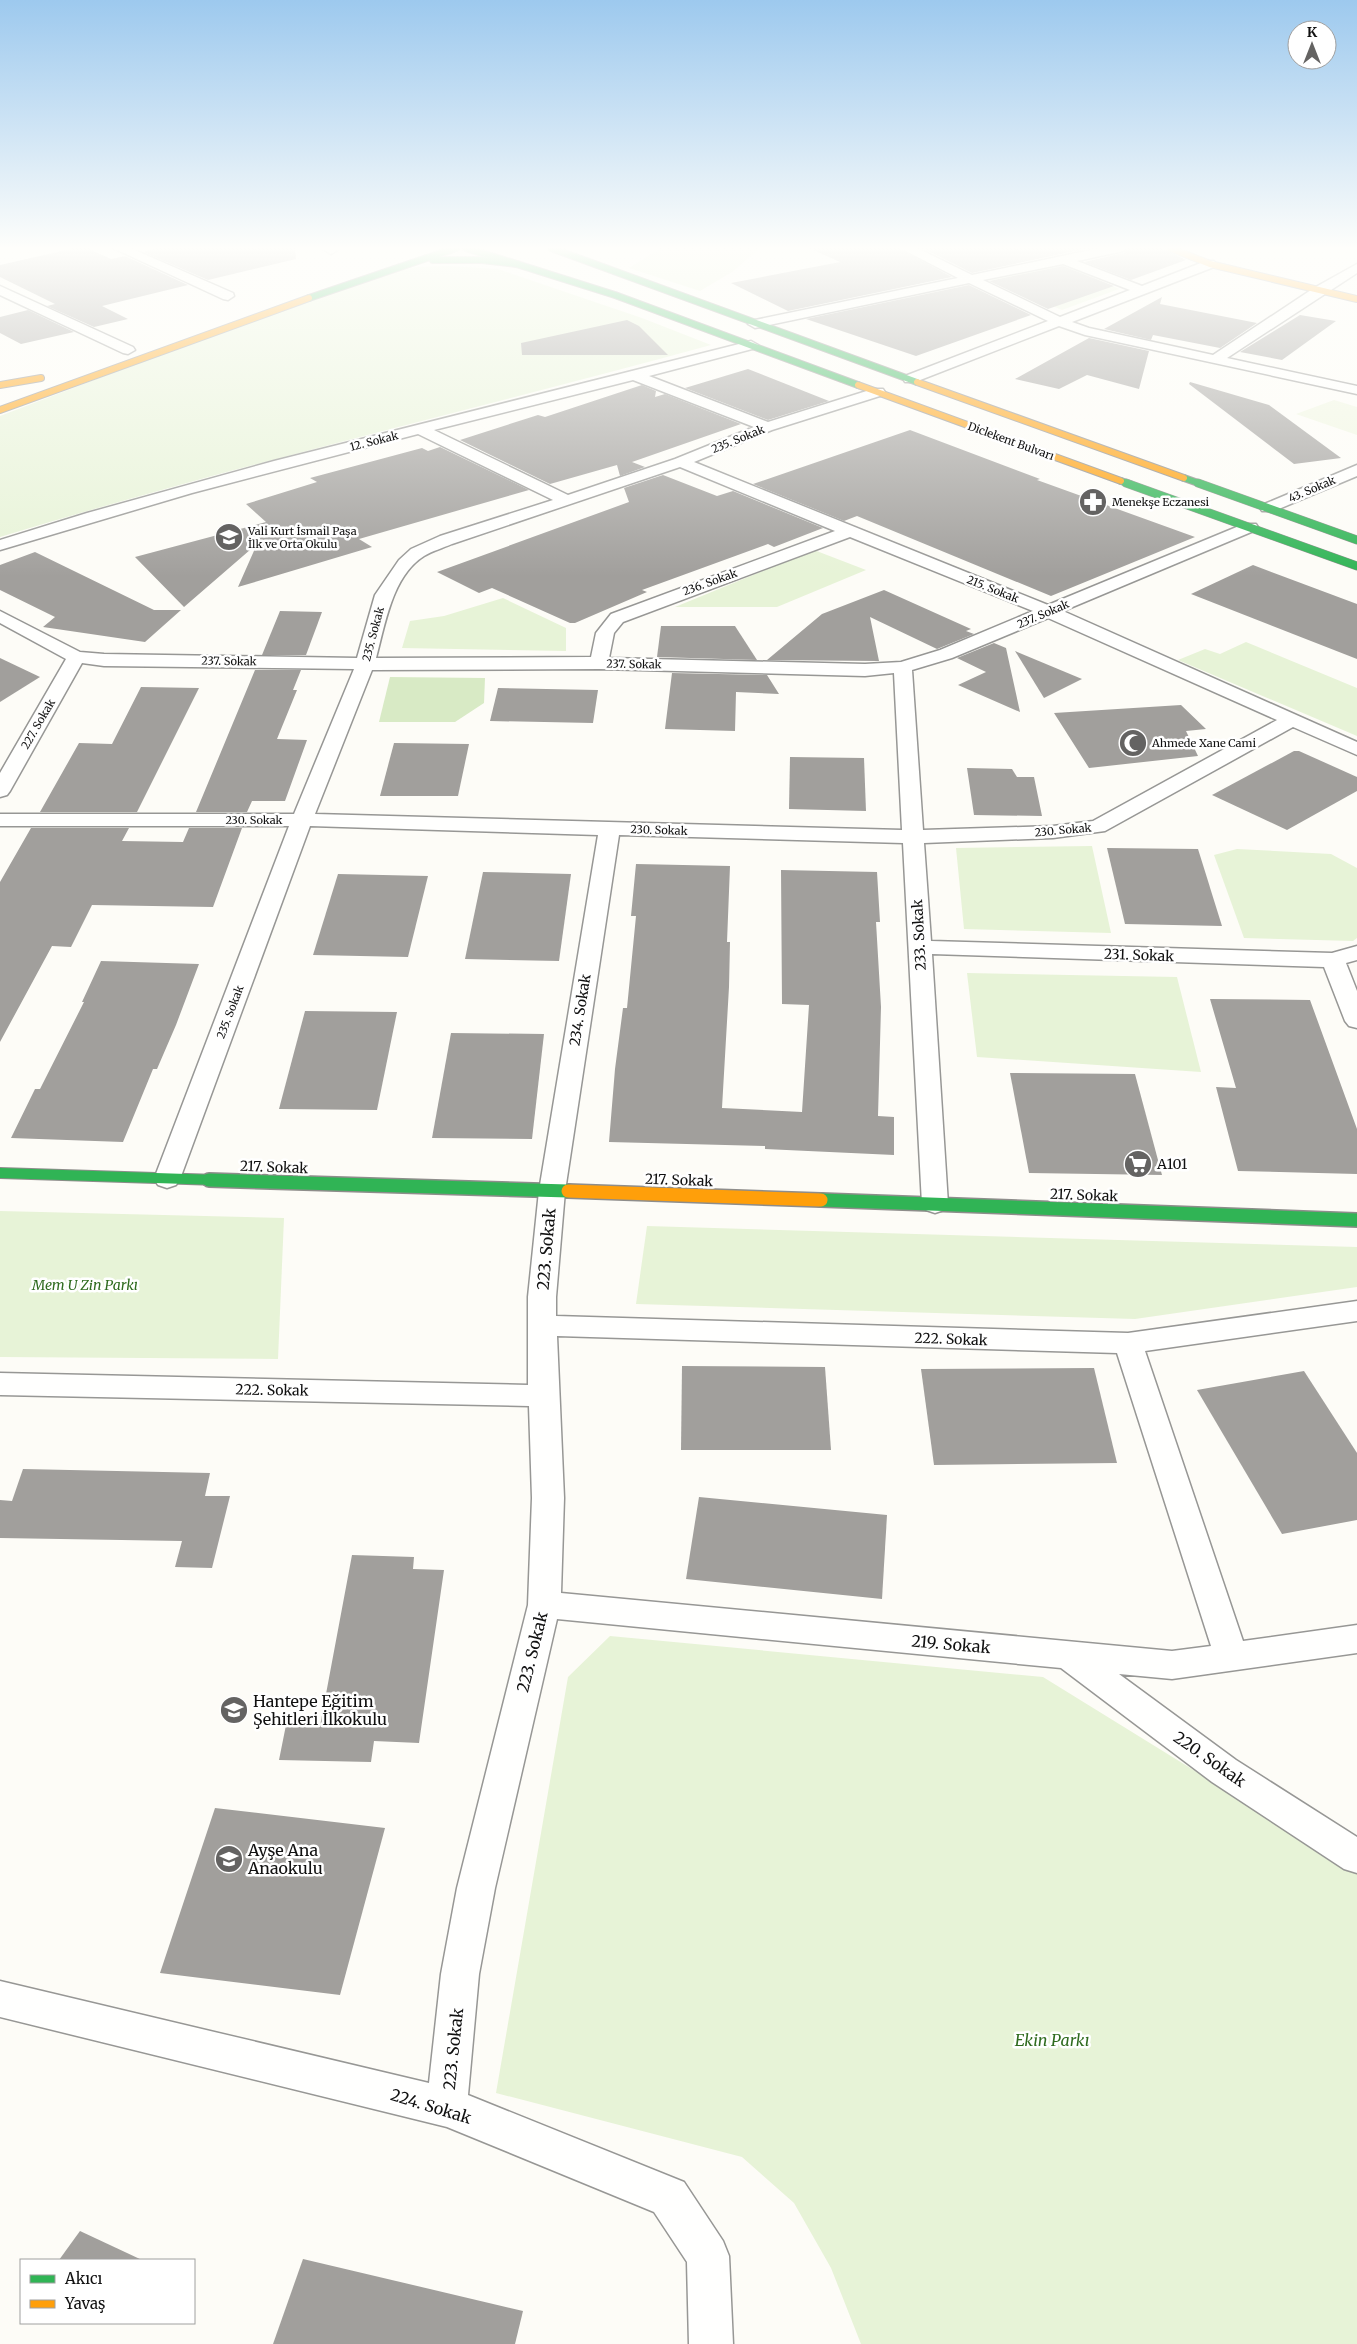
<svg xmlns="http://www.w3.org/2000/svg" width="1357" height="2344" font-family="Merriweather,serif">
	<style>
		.green { fill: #e7f3d7 }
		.forest { fill: #d8eac5 }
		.pitch { fill: #f0f6e1 }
		.building { fill: #a19f9c }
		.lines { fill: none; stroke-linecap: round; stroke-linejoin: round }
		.street-casing { stroke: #979795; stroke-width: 3 }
		.fast-far3-casing { stroke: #8e8d8b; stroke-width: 8 }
		.fast-far2-casing { stroke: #8e8d8b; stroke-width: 9 }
		.fast-far1-casing { stroke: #8e8d8b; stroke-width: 12 }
		.fast-casing { stroke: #8e8d8b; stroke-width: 16 }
		.slow-far1-casing { stroke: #8e8d8b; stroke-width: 8 }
		.slow-casing { stroke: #8e8d8b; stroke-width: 16 }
		.street { fill: #fffffe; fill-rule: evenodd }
		.fast-far3 { stroke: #30b455; stroke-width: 6 }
		.fast-far2 { stroke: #30b455; stroke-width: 8 }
		.fast-far1 { stroke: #30b455; stroke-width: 10 }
		.fast { stroke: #30b455; stroke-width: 13 }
		.slow-far1 { stroke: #ff9f0a; stroke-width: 6 }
		.slow { stroke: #ff9f0a; stroke-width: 13 }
		.labels { text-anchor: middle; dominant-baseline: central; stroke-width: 5; stroke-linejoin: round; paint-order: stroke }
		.far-street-label { font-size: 11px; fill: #111; stroke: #fff }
		.far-poi-label { font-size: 11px; fill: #111; stroke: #fff; text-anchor: start }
		.street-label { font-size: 14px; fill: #111; stroke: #fff }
		.poi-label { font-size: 14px; fill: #111; stroke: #fff; text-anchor: start }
		.park-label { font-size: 14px; font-style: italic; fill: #2f6b1f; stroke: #fff }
		.near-street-label { font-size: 16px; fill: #111; stroke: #fff }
		.near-poi-label { font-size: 16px; fill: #111; stroke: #fff; text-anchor: start }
		.near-park-label { font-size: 16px; font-style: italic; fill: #2f6b1f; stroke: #fff }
	</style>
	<rect width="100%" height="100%" fill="#fdfcf7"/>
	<g class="green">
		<polygon points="661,248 760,248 732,272 700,291 629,268"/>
		<polygon points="1061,263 1119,289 1062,310 988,278"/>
		<path d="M448 266 498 269 642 318 711 345C474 410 235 465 0 537V416L196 341 386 274 416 267Z"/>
		<polygon points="814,550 866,570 777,607 675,607"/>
		<polygon points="503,598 566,628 566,651 402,648 410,621 444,616"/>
		<polygon points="1246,642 1357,688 1357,736 1178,660 1205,649 1220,654"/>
		<polygon points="1092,846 1111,933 964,929 956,848"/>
		<polygon points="1237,849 1331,854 1357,868 1357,938 1353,941 1244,938 1214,855"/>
		<polygon points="967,973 1177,977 1201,1072 977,1057"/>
		<polygon points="0,1211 284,1218 278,1359 0,1357"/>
		<polygon points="647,1226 1357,1247 1357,1287 1135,1319 636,1304"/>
		<polygon points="610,1636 1043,1677 1357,1871 1357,2344 861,2344 831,2268 794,2203 742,2157 496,2093 568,1677"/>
	</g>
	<polygon class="forest" points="390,677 485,678 484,703 455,722 379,722"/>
	<polygon class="pitch" points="1334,400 1357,407 1357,435 1296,414"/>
	<g class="building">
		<polygon points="75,248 87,248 111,259 125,256 188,285 102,306 128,319 94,327 47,306 55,304 0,277 0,265"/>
		<polygon points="157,248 295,248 296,259 208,280 143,252"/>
		<polygon points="809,248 898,248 952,277 788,311 731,283 840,262"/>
		<polygon points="922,248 1089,248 972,273"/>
		<polygon points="1128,248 1162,248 1186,260 1131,280 1084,262 1124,253"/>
		<polygon points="1063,266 1114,286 1048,309 989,281"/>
		<polygon points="969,285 1031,315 916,356 806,319"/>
		<polygon points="1162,297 1160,304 1257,323 1220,348 1153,335 1151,340 1104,329"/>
		<polygon points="28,310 74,332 21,344 0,333 0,317"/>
		<polygon points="1300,315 1336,321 1282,360 1240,352"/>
		<polygon points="627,320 639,326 668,355 522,355 521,343"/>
		<polygon points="1089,338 1149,351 1139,389 1087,375 1059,389 1015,379"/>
		<polygon points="748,369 829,401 768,420 685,388"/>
		<polygon points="1190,382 1269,405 1341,458 1294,464 1189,384"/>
		<polygon points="642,385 656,391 655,397 665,394 741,424 632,462 645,467 620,476 617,465 550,484 460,440 538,415 545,417"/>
		<polygon points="910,430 1040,479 1037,480 1195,537 1051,596 857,516 844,521 753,484"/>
		<polygon points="440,447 529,490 359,539 372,547 238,587 257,544 184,607 135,557 266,522 246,504 317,482 310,478 422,448 428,451"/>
		<polygon points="663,475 717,496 733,491 823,528 774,547 768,544 642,590 647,592 575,623 570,623 492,588 479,593 437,572 629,502 624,488"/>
		<polygon points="35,552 154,610 181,610 145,642 43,627 55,617 0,590 0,565"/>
		<polygon points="1253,565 1357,604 1357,659 1191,594"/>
		<polygon points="884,590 971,629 966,631 974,634 937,649 870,617 879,661 767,660 822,614"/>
		<polygon points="280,611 322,612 306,655 262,655"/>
		<polygon points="661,626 735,626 757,660 657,657"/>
		<polygon points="994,643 1006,648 1020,712 958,685 986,672 957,658"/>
		<polygon points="1015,651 1082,679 1044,698"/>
		<polygon points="0,658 40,677 0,702"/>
		<polygon points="255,670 301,670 293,690 297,690 277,739 307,740 285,801 252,801 247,812 196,812"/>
		<polygon points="672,673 767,675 779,694 736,692 735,731 665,729"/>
		<polygon points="141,687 199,688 137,812 40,812 79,743 112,744"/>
		<polygon points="498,688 598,690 593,723 490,721"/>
		<polygon points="1181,705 1206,729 1186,731 1198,756 1089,768 1054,713"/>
		<polygon points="394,743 469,744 458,796 380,796"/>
		<polygon points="1294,751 1299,751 1357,777 1357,791 1287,830 1212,795"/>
		<polygon points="790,757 864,758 866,811 789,809"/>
		<polygon points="967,768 1012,769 1017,777 1034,777 1042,816 974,815"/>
		<polygon points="31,828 129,828 122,841 183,842 189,828 242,828 213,907 92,905 71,947 52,946 0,1042 0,882"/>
		<polygon points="1107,848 1198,849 1222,926 1125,924"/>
		<polygon points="636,864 730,866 727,942 730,942 729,987 722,1108 802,1112 809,1005 782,1004 781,870 877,872 880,922 876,922 881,1007 878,1116 894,1117 894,1155 765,1149 765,1146 609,1142 615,1069 623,1008 627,1008 636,916 631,916"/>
		<polygon points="483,872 571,874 559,961 465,959"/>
		<polygon points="338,874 428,876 408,957 313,955"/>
		<polygon points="101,961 199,964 176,1025 157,1069 153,1069 123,1142 11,1138 35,1089 40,1089 84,1002 82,1002"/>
		<polygon points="1210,999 1310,1000 1357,1129 1357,1174 1238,1171 1216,1087 1236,1088"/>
		<polygon points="305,1011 397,1012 377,1110 279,1109"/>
		<polygon points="451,1033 544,1034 532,1139 432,1138"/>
		<polygon points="1010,1073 1135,1074 1162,1175 1029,1173"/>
		<polygon points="682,1366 825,1367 831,1450 681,1450"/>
		<polygon points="1094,1368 1117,1463 934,1465 921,1369"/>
		<polygon points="1304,1371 1357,1453 1357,1520 1282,1534 1197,1390"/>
		<polygon points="23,1469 210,1473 205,1496 230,1496 212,1568 175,1567 182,1541 0,1538 0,1500 12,1501"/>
		<polygon points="699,1497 887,1515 882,1599 686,1579"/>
		<polygon points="352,1555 414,1557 413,1569 444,1570 419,1743 374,1741 371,1762 279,1760 286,1725 320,1726"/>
		<polygon points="215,1808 385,1828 340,1995 160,1973"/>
		<polygon points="80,2231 142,2260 59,2260"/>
		<polygon points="303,2259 523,2311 515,2344 273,2344"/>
	</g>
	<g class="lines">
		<defs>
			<g id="street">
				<polygon points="113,248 130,248 233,293 234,296 228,300 223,299"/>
				<polygon points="321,248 336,248 337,250 331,254"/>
				<path d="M900 248H917L972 275 1100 248H1126L1124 251 1077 261 1142 286 1206 261H1214L1216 264 1214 267 1072 322 1089 328 1213 355 1314 288 1357 264V273L1227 358 1357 386V394L1085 335 1059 326 915 382H905L903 379 905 376 1048 321 969 283 755 328 748 324 755 320 958 278ZM1063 264 1130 290 1060 317 983 280Z"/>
				<polygon points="0,286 133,347 135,350 128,354 123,353 0,295"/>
				<path d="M751 341 758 345 756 348 649 376 768 422 873 389H883L885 392 883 395 772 430 694 462 1048 605 1244 524H1256L1258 527 1256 530 1063 611 1357 742V755L1293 727 1105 831 1053 838 924 843 931 941 1332 953 1357 946V960L1346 963 1357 991V1028L1349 1026 1345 1021 1324 967 932 954 948 1204 944 1210 935 1213 926 1210 922 1204 903 843 619 835 565 1191 556 1297V1316L1128 1333 1357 1301V1321L1145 1351 1243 1641 1357 1625V1653L1172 1679 1119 1674 1236 1760 1357 1837V1873L1344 1869 1212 1782 1061 1668 557 1619 495 1888 479 1974 468 2095 684 2182 723 2241 729 2256 733 2344H689L687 2262 654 2212 447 2127 0 2017V1981L429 2083 441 1974 457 1888 528 1605 532 1498 529 1406 0 1395V1373L528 1385V1297L539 1191 598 835 310 826 180 1179 176 1185 167 1188 158 1185 154 1179 289 826H0V814H294L354 669 104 666 82 663 10 791 7 795 0 797V773L66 659 0 623V611L80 652 104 654 357 658 375 595 399 560 411 549 440 536 553 500 418 434 192 493 0 550V540L87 513 274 461ZM633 380 754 427 675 459 568 495 434 430ZM680 467 835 531 611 614 596 633 591 657 376 658C385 625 392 576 424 556 432 551 443 548 452 544ZM850 537 1033 611 940 650 901 662 865 664 609 658 614 633 623 622ZM1048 618 1277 720 1093 821 1053 826 923 830 912 670 952 658ZM599 669 865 676 894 673 902 830 315 814 372 670ZM557 1336 1117 1353 1211 1646 1172 1651 561 1593 564 1498Z"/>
				<polygon points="1357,465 1357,476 1274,511 1262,511 1260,508 1262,505"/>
			</g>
			<g id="fast-far3">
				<polyline points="466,248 615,295 858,385"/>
				<polyline points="551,248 917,382"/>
				<polyline points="433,260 482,260 517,264"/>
				<polyline points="309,298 456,248"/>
				<polyline points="1184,478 1201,484"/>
				<polyline points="1121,481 1130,484"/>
			</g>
			<g id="fast-far2">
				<polyline points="1126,483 1357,566"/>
				<polyline points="1198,483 1357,540"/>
			</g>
			<polyline id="fast-far1" points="0,1173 249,1181"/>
			<g id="fast">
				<polyline points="209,1180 568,1191"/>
				<polyline points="821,1200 1357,1220"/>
			</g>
			<g id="slow-far1">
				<polyline points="1170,248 1210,264 1357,299"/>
				<polyline points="917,382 1184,478"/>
				<polyline points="0,385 41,378"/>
				<polyline points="858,385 1121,481"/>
				<polyline points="0,410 309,298"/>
			</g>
			<polyline id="slow" points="568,1191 821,1200"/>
		</defs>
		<use href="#street" class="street-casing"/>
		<use href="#fast-far3" class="fast-far3-casing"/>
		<use href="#fast-far2" class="fast-far2-casing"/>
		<use href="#fast-far1" class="fast-far1-casing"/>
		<use href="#fast" class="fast-casing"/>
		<use href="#slow-far1" class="slow-far1-casing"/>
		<use href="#slow" class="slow-casing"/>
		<use href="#street" class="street"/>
		<use href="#fast-far3" class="fast-far3"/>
		<use href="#fast-far2" class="fast-far2"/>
		<use href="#fast-far1" class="fast-far1"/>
		<use href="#fast" class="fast"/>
		<use href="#slow-far1" class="slow-far1"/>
		<use href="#slow" class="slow"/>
	</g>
	<linearGradient id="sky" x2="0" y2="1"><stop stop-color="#9dc9ee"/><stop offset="0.43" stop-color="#fefefb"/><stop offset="1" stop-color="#fefefb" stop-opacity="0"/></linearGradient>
	<rect width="1357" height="577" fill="url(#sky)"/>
	<defs>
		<symbol id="pharmacy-disc" viewBox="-11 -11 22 22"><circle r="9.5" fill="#646362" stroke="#fff"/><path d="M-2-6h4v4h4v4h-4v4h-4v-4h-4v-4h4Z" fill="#fff"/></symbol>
		<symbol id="school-disc" viewBox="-11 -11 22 22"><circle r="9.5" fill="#646362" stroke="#fff"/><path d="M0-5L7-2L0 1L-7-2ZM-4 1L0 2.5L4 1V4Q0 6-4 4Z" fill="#fff"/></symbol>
		<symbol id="mosque-disc" viewBox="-11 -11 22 22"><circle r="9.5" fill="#646362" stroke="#fff"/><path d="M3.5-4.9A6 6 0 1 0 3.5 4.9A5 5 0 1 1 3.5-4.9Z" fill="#fff"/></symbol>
		<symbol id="supermarket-disc" viewBox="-11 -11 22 22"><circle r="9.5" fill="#646362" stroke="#fff"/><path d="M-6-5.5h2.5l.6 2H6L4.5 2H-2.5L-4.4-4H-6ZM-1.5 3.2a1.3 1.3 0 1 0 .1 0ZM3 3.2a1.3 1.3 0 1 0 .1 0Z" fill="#fff"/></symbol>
	</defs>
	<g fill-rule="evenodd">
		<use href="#pharmacy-disc" x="1077" y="486" width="32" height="32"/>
		<use href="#school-disc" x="213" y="521" width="32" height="32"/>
		<use href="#mosque-disc" x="1117" y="727" width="32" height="32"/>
		<use href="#supermarket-disc" x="1122" y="1148" width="32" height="32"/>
		<use href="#school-disc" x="218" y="1694" width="32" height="32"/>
		<use href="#school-disc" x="213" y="1843" width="32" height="32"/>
	</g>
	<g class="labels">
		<g class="far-street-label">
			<text transform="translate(738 439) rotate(-22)">235. Sokak</text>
			<text transform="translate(374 441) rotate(-14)">12. Sokak</text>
			<text transform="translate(1011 441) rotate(20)">Diclekent Bulvarı</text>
			<text transform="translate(1312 489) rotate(-23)">43. Sokak</text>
			<text transform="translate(710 582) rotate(-20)">236. Sokak</text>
			<text transform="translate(993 589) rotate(22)">215. Sokak</text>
			<text transform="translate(1043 614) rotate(-23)">237. Sokak</text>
			<text transform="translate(373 634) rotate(-75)">235. Sokak</text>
			<text transform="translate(229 661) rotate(1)">237. Sokak</text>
			<text transform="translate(634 664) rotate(1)">237. Sokak</text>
			<text transform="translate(38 724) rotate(-60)">227. Sokak</text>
			<text x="254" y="820">230. Sokak</text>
			<text transform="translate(659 830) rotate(2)">230. Sokak</text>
			<text transform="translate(1063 830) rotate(-5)">230. Sokak</text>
			<text transform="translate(230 1012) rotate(-69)">235. Sokak</text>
		</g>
		<g class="far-poi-label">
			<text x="1112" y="502">Menekşe Eczanesi</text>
			<text x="248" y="531">Vali Kurt İsmail Paşa<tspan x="248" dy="13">İlk ve Orta Okulu</tspan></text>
			<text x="1152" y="743">Ahmede Xane Cami</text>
		</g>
		<g class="street-label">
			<text transform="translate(919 935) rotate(-93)">233. Sokak</text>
			<text transform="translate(1139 955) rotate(2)">231. Sokak</text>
			<text transform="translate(580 1010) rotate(-81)">234. Sokak</text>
			<text transform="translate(274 1167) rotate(2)">217. Sokak</text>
			<text transform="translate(679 1180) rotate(2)">217. Sokak</text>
			<text transform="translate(1084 1195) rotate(2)">217. Sokak</text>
			<text transform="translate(951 1339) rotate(2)">222. Sokak</text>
			<text transform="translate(272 1390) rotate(1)">222. Sokak</text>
		</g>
		<g class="poi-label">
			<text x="1157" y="1164">A101</text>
		</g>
		<g class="park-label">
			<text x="85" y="1285">Mem U Zin Parkı</text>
		</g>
		<g class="near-street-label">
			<text transform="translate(546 1249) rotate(-85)">223. Sokak</text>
			<text transform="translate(951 1644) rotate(5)">219. Sokak</text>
			<text transform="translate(532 1652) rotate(-76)">223. Sokak</text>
			<text transform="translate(1210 1759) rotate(35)">220. Sokak</text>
			<text transform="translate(453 2049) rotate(-84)">223. Sokak</text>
			<text transform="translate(431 2106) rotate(17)">224. Sokak</text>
		</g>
		<g class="near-poi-label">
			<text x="253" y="1701">Hantepe Eğitim<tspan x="253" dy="18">Şehitleri İlkokulu</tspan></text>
			<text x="248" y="1850">Ayşe Ana<tspan x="248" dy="18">Anaokulu</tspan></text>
		</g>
		<g class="near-park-label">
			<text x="1052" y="2040">Ekin Parkı</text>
		</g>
	</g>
	<rect x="20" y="2259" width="175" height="65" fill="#ffffff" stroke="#a0a0a0"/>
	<rect x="30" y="2275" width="25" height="8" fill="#30b455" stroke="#a0a0a0"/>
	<text x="65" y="2284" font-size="15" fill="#111111">Akıcı</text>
	<rect x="30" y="2300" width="25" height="8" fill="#ff9f0a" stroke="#a0a0a0"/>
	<text x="65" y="2309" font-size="15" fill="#111111">Yavaş</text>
	<g transform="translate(1312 45)"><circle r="24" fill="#ffffff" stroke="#a0a0a0"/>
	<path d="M0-4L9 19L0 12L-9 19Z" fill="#646362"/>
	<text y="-8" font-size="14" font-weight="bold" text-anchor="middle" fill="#111111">K</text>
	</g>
</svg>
